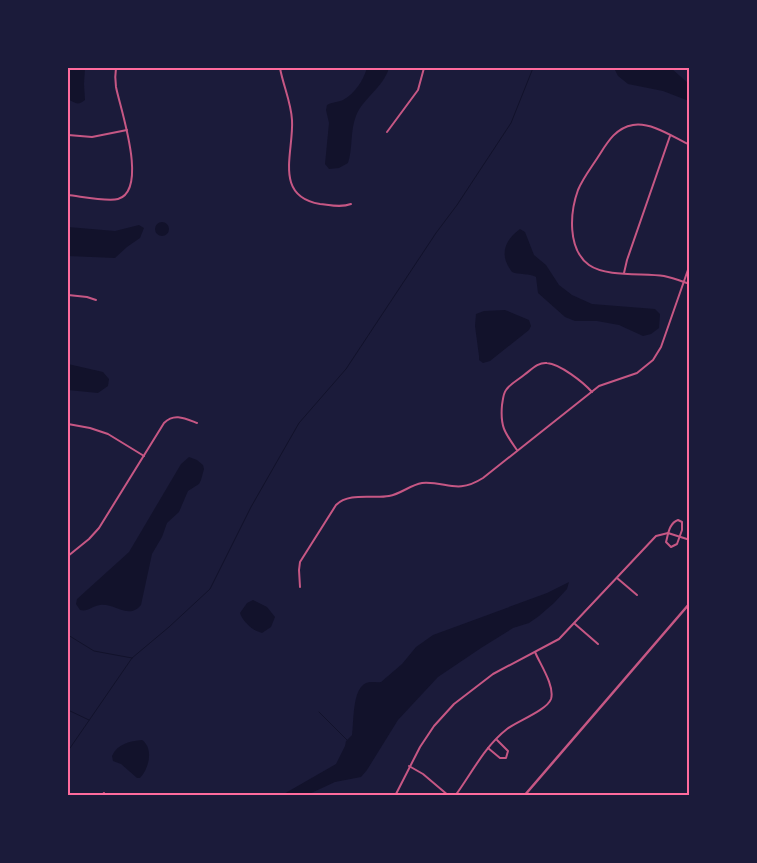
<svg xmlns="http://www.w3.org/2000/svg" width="757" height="863" font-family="Inter,sans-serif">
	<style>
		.water { fill: #12122b }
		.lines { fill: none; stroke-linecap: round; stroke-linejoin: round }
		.stream { stroke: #12122b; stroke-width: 1 }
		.minor { stroke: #c65784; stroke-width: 2 }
		.tertiary { stroke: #c65784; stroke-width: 2.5 }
		.neatline { fill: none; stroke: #ff6b9d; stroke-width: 2 }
	</style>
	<rect width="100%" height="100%" fill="#1b1b3a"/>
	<g class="water">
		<path d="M68 68H85L84 84 85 100C78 106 75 103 68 99Z"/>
		<path d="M367 68H389C383 88 363 98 356 116 350 131 353 148 348 163L339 168 329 169 325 164 329 123 326 110 327 105C332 102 338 102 343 100 355 93 363 81 367 68Z"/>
		<polygon points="614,68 671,68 689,84 689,101 663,91 628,84 618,76"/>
		<circle cx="162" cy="229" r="7"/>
		<polygon points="139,225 144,228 140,238 127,247 115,258 68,256 68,227 115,231"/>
		<path d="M520 229 525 232 534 255 546 265 559 285 572 295 592 304 655 309 660 314 659 328 651 334 643 336 619 325 597 321H575L565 317 538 293 536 277C529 273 519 275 512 272 499 255 504 241 520 229Z"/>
		<polygon points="505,310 529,320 531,326 529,330 490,361 483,363 479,360 479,356 475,326 476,314 484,311"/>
		<polygon points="68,364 103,372 109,379 108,386 98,393 68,390"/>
		<path d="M189 457 197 460 203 465 204 469 201 480 199 484 188 491 179 512 167 523 162 537 152 554 141 605C129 620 115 603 100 605 92 606 88 612 80 610L76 604 77 599 129 552 181 464Z"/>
		<path d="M569 582 567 589 554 603 539 616 529 623 513 628 481 648 438 677 398 720 367 770 361 777 335 782 307 795H282L336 764 345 746 346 741 352 735C354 722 352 689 366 683 371 681 376 683 381 682L402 664 416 647 433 635 547 593Z"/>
		<path d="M253 600 267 607 275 617 271 627 262 633C253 631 243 622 240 613L247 603Z"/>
		<path d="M142 740C154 748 149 769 140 778H137L121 764 113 761 112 756C117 744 130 741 142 740Z"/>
	</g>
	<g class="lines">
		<g class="stream">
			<polyline points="68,635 94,651 132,658"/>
			<polyline points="68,710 89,720"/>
			<polyline points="319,712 348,741"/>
			<polyline points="68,751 132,658 169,627 210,589 251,507 299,423 346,369 436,233 457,205 511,123 533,68"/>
		</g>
		<g class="minor">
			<path d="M280 68C283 85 291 102 292 120 294 152 273 196 320 204 330 205 341 208 351 204"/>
			<polyline points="387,132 418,90 424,68"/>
			<polyline points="68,135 92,137 127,130"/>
			<path d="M690 145C673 137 652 122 633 125 615 128 607 143 598 157 591 168 583 178 578 190 570 212 567 249 589 265 606 277 643 273 664 276 673 278 681 281 690 284"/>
			<path d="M68 195C79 196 107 202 118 199 149 190 120 108 116 87 115 80 115 74 116 68"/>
			<polyline points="624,273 627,260 670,136"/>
			<polyline points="68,295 87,297 96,300"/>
			<polyline points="68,424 90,428 108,434 144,456"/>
			<path d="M517 450C505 433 500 427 502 405 503 400 503 394 506 390 510 384 518 380 524 375 531 370 538 362 547 363 560 364 583 382 592 392"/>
			<path d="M678 520 682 522V530L677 544 671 547 666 542C668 535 669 523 678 520Z"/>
			<path d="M68 556 89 539 99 528 164 423C174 413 184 418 197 423"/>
			<polyline points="617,578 637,595"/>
			<path d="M300 587 299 570 300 562 336 505C349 492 373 499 389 496 401 494 410 485 422 483 447 481 456 495 483 478L599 386 637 373 653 360 661 347 690 264"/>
			<polyline points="575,624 598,644"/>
			<polyline points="488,748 500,758 506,758 508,751 497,740"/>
			<polyline points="409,766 423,774 449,796"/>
			<polyline points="101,796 104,793"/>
			<polyline points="395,796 420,747 434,726 454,704 493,674 559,639 656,536 668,533 690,540"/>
			<path d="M455 796C472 773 484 747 507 729 518 721 547 710 551 699 555 686 540 664 535 652"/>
		</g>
		<polyline class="tertiary" points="524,796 690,603"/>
	</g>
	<rect width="757" height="863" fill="none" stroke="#1b1b3a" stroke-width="138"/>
	<rect x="69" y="69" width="619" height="725" class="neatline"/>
</svg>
